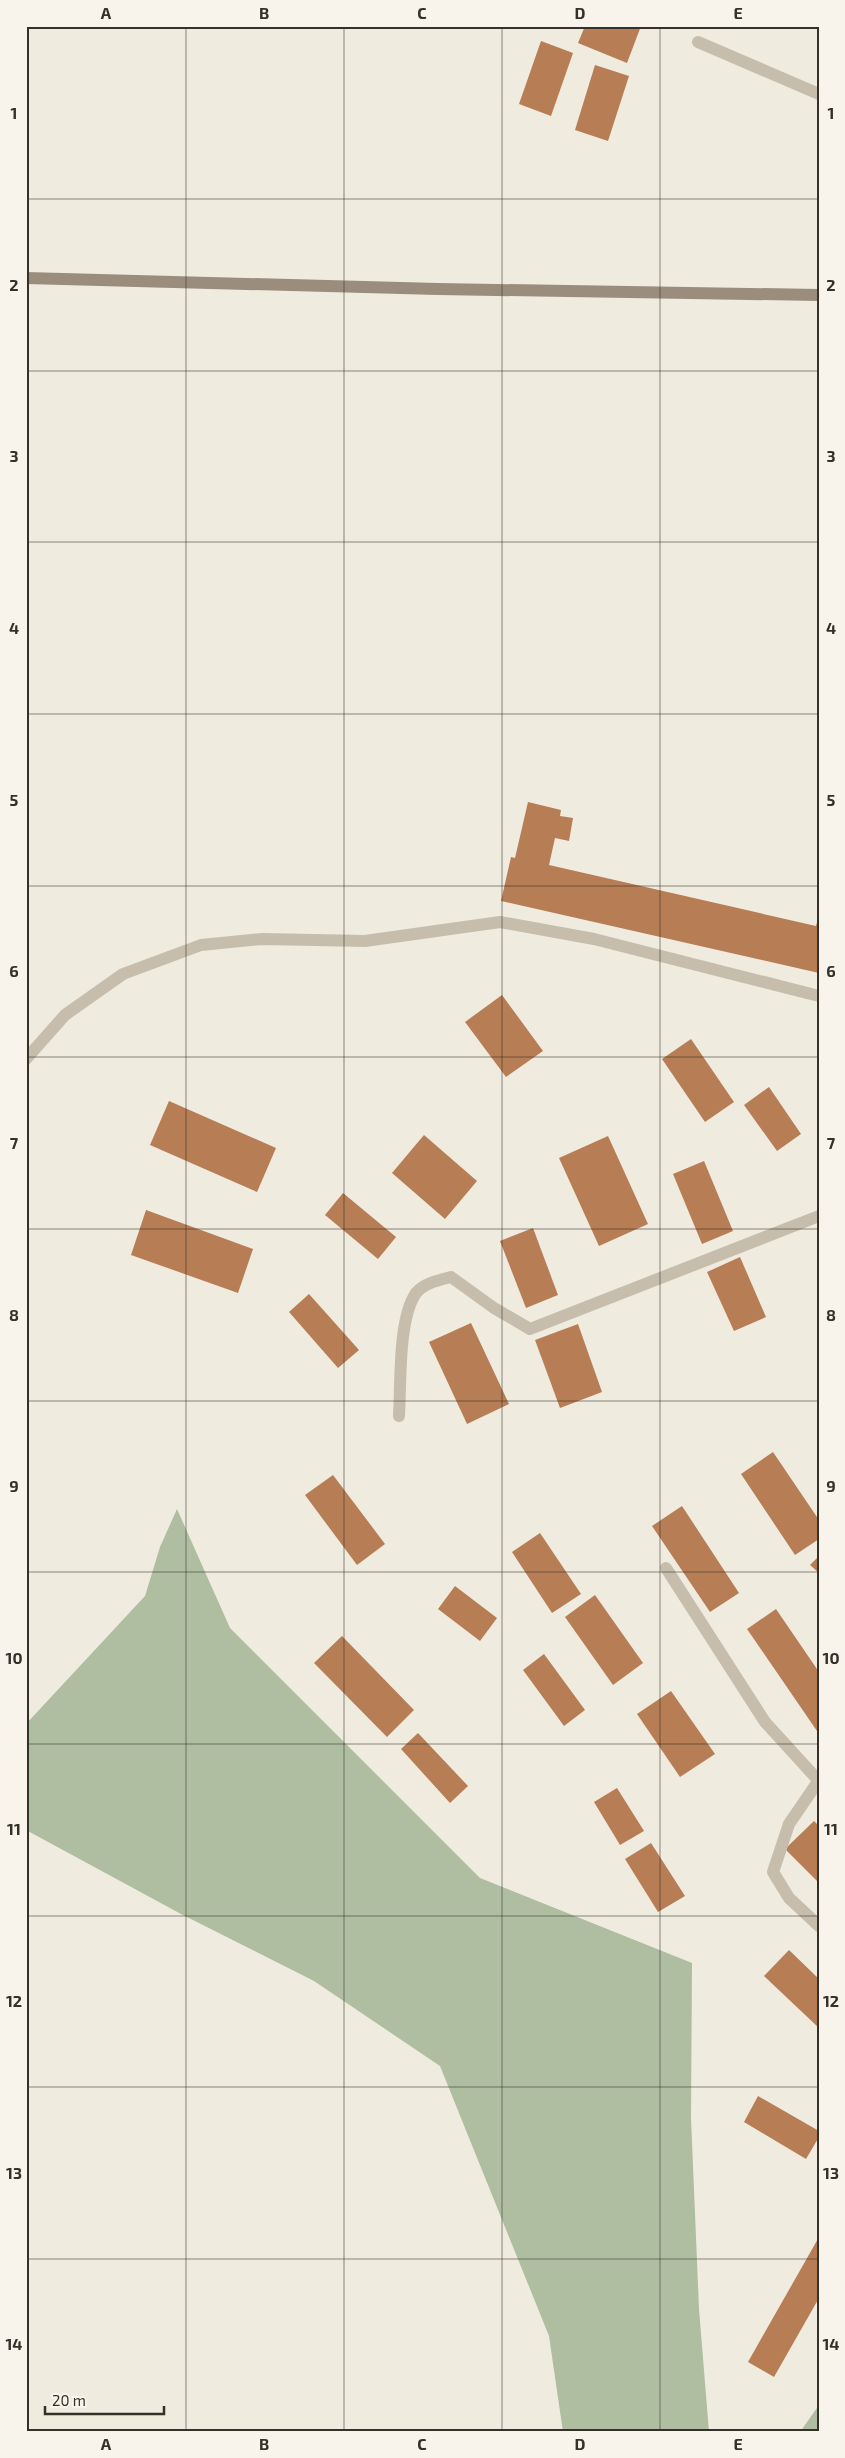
<svg xmlns="http://www.w3.org/2000/svg" width="845" height="2458" font-family="'Exo 2',sans-serif">
	<style>
		.green { fill: #afbda0 }
		.building { fill: #b77d55 }
		.lines { fill: none; stroke-linecap: round; stroke-linejoin: round }
		.service { stroke: #c6bdac; stroke-width: 12 }
		.minor { stroke: #c6bdac; stroke-width: 12 }
		.secondary { stroke: #9a8d7e; stroke-width: 12 }
		.grid { fill: none; stroke: #35302a; stroke-width: 1; stroke-opacity: 0.55 }
		.neatline { fill: none; stroke: #35302a; stroke-width: 2 }
		.grid-label { font-size: 16px; text-anchor: middle; font-weight: bold; fill: #35302a }
	</style>
	<rect width="100%" height="100%" fill="#f0ebdf"/>
	<g class="green">
		<polygon points="177,1509 230,1628 480,1878 692,1963 691,2118 699,2309 709,2432 563,2432 549,2336 440,2066 314,1981 181,1914 26,1830 26,1724 145,1596 160,1547"/>
		<polygon points="819,2405 819,2432 800,2432"/>
	</g>
	<g class="building">
		<polygon points="585,26 641,26 627,63 578,43"/>
		<polygon points="541,41 573,53 551,116 519,104"/>
		<polygon points="595,65 629,76 608,141 575,130"/>
		<polygon points="528,802 561,810 560,816 573,818 569,841 555,838 549,865 816,926 819,915 819,973 501,901 511,857 515,858"/>
		<polygon points="502,995 543,1051 506,1077 465,1022"/>
		<polygon points="691,1039 734,1102 705,1122 662,1059"/>
		<polygon points="769,1087 801,1134 777,1151 744,1105"/>
		<polygon points="169,1101 276,1148 257,1192 150,1145"/>
		<polygon points="424,1135 477,1181 445,1219 392,1173"/>
		<polygon points="608,1136 648,1224 599,1246 559,1158"/>
		<polygon points="704,1161 733,1231 702,1244 673,1174"/>
		<polygon points="343,1193 396,1237 378,1259 325,1215"/>
		<polygon points="146,1210 253,1249 238,1293 131,1255"/>
		<polygon points="533,1228 558,1295 526,1308 500,1241"/>
		<polygon points="740,1257 766,1317 734,1331 707,1272"/>
		<polygon points="309,1294 359,1350 338,1368 289,1312"/>
		<polygon points="471,1323 509,1404 467,1424 429,1342"/>
		<polygon points="578,1324 602,1392 560,1408 535,1340"/>
		<polygon points="773,1452 819,1520 819,1539 795,1555 741,1474"/>
		<polygon points="333,1475 385,1544 357,1565 305,1495"/>
		<polygon points="682,1506 739,1593 710,1612 652,1526"/>
		<polygon points="540,1533 581,1594 552,1613 512,1552"/>
		<polygon points="819,1556 819,1573 810,1565"/>
		<polygon points="455,1586 497,1618 480,1641 438,1609"/>
		<polygon points="595,1595 643,1663 613,1685 565,1617"/>
		<polygon points="776,1609 819,1672 817,1731 747,1629"/>
		<polygon points="342,1636 414,1710 387,1737 314,1663"/>
		<polygon points="544,1654 585,1710 564,1726 523,1670"/>
		<polygon points="671,1691 715,1754 680,1777 637,1714"/>
		<polygon points="418,1733 468,1786 450,1803 401,1749"/>
		<polygon points="617,1788 644,1831 620,1845 594,1802"/>
		<polygon points="814,1821 819,1826 819,1883 785,1849"/>
		<polygon points="651,1843 685,1896 658,1912 625,1859"/>
		<polygon points="789,1950 819,1979 819,2028 764,1976"/>
		<polygon points="758,2096 819,2131 819,2137 806,2159 744,2122"/>
		<polygon points="819,2237 819,2298 774,2377 748,2362"/>
	</g>
	<g class="lines">
		<polyline class="service" points="698,42 819,94"/>
		<g class="minor">
			<polyline points="26,1059 65,1015 123,974 201,945 262,939 365,941 500,922 594,939 819,996"/>
			<path d="M399 1416C401 1383 398 1319 416 1293 424 1283 439 1280 451 1277L494 1308 530 1329 819 1216"/>
			<polyline points="666,1568 765,1722 818,1780"/>
			<polyline points="819,1780 789,1824 773,1872 789,1898 819,1926"/>
		</g>
		<polyline class="secondary" points="26,278 438,289 819,295"/>
	</g>
	<path class="grid" d="M186 26V2432M344 26V2432M502 26V2432M660 26V2432M26 199H819M26 371H819M26 542H819M26 714H819M26 886H819M26 1057H819M26 1229H819M26 1401H819M26 1572H819M26 1744H819M26 1916H819M26 2087H819M26 2259H819"/>
	<rect width="845" height="2458" fill="none" stroke="#f8f4eb" stroke-width="55"/>
	<path d="M45 2406v8h119v-8" fill="none" stroke="#35302a" stroke-width="2.5"/>
	<text x="52" y="2406" font-size="15" fill="#35302a" stroke="#f8f4eb" stroke-width="4" paint-order="stroke">20 m</text>
	<rect x="28" y="28" width="790" height="2402" class="neatline"/>
	<g class="grid-label">
		<text x="106" y="19">A</text>
		<text x="264" y="19">B</text>
		<text x="422" y="19">C</text>
		<text x="580" y="19">D</text>
		<text x="738" y="19">E</text>
		<text x="14" y="119">1</text>
		<text x="831" y="119">1</text>
		<text x="14" y="291">2</text>
		<text x="831" y="291">2</text>
		<text x="14" y="462">3</text>
		<text x="831" y="462">3</text>
		<text x="14" y="634">4</text>
		<text x="831" y="634">4</text>
		<text x="14" y="806">5</text>
		<text x="831" y="806">5</text>
		<text x="14" y="977">6</text>
		<text x="831" y="977">6</text>
		<text x="14" y="1149">7</text>
		<text x="831" y="1149">7</text>
		<text x="14" y="1321">8</text>
		<text x="831" y="1321">8</text>
		<text x="14" y="1492">9</text>
		<text x="831" y="1492">9</text>
		<text x="14" y="1664">10</text>
		<text x="831" y="1664">10</text>
		<text x="14" y="1835">11</text>
		<text x="831" y="1835">11</text>
		<text x="14" y="2007">12</text>
		<text x="831" y="2007">12</text>
		<text x="14" y="2179">13</text>
		<text x="831" y="2179">13</text>
		<text x="14" y="2350">14</text>
		<text x="831" y="2350">14</text>
		<text x="106" y="2450">A</text>
		<text x="264" y="2450">B</text>
		<text x="422" y="2450">C</text>
		<text x="580" y="2450">D</text>
		<text x="738" y="2450">E</text>
	</g>
</svg>
